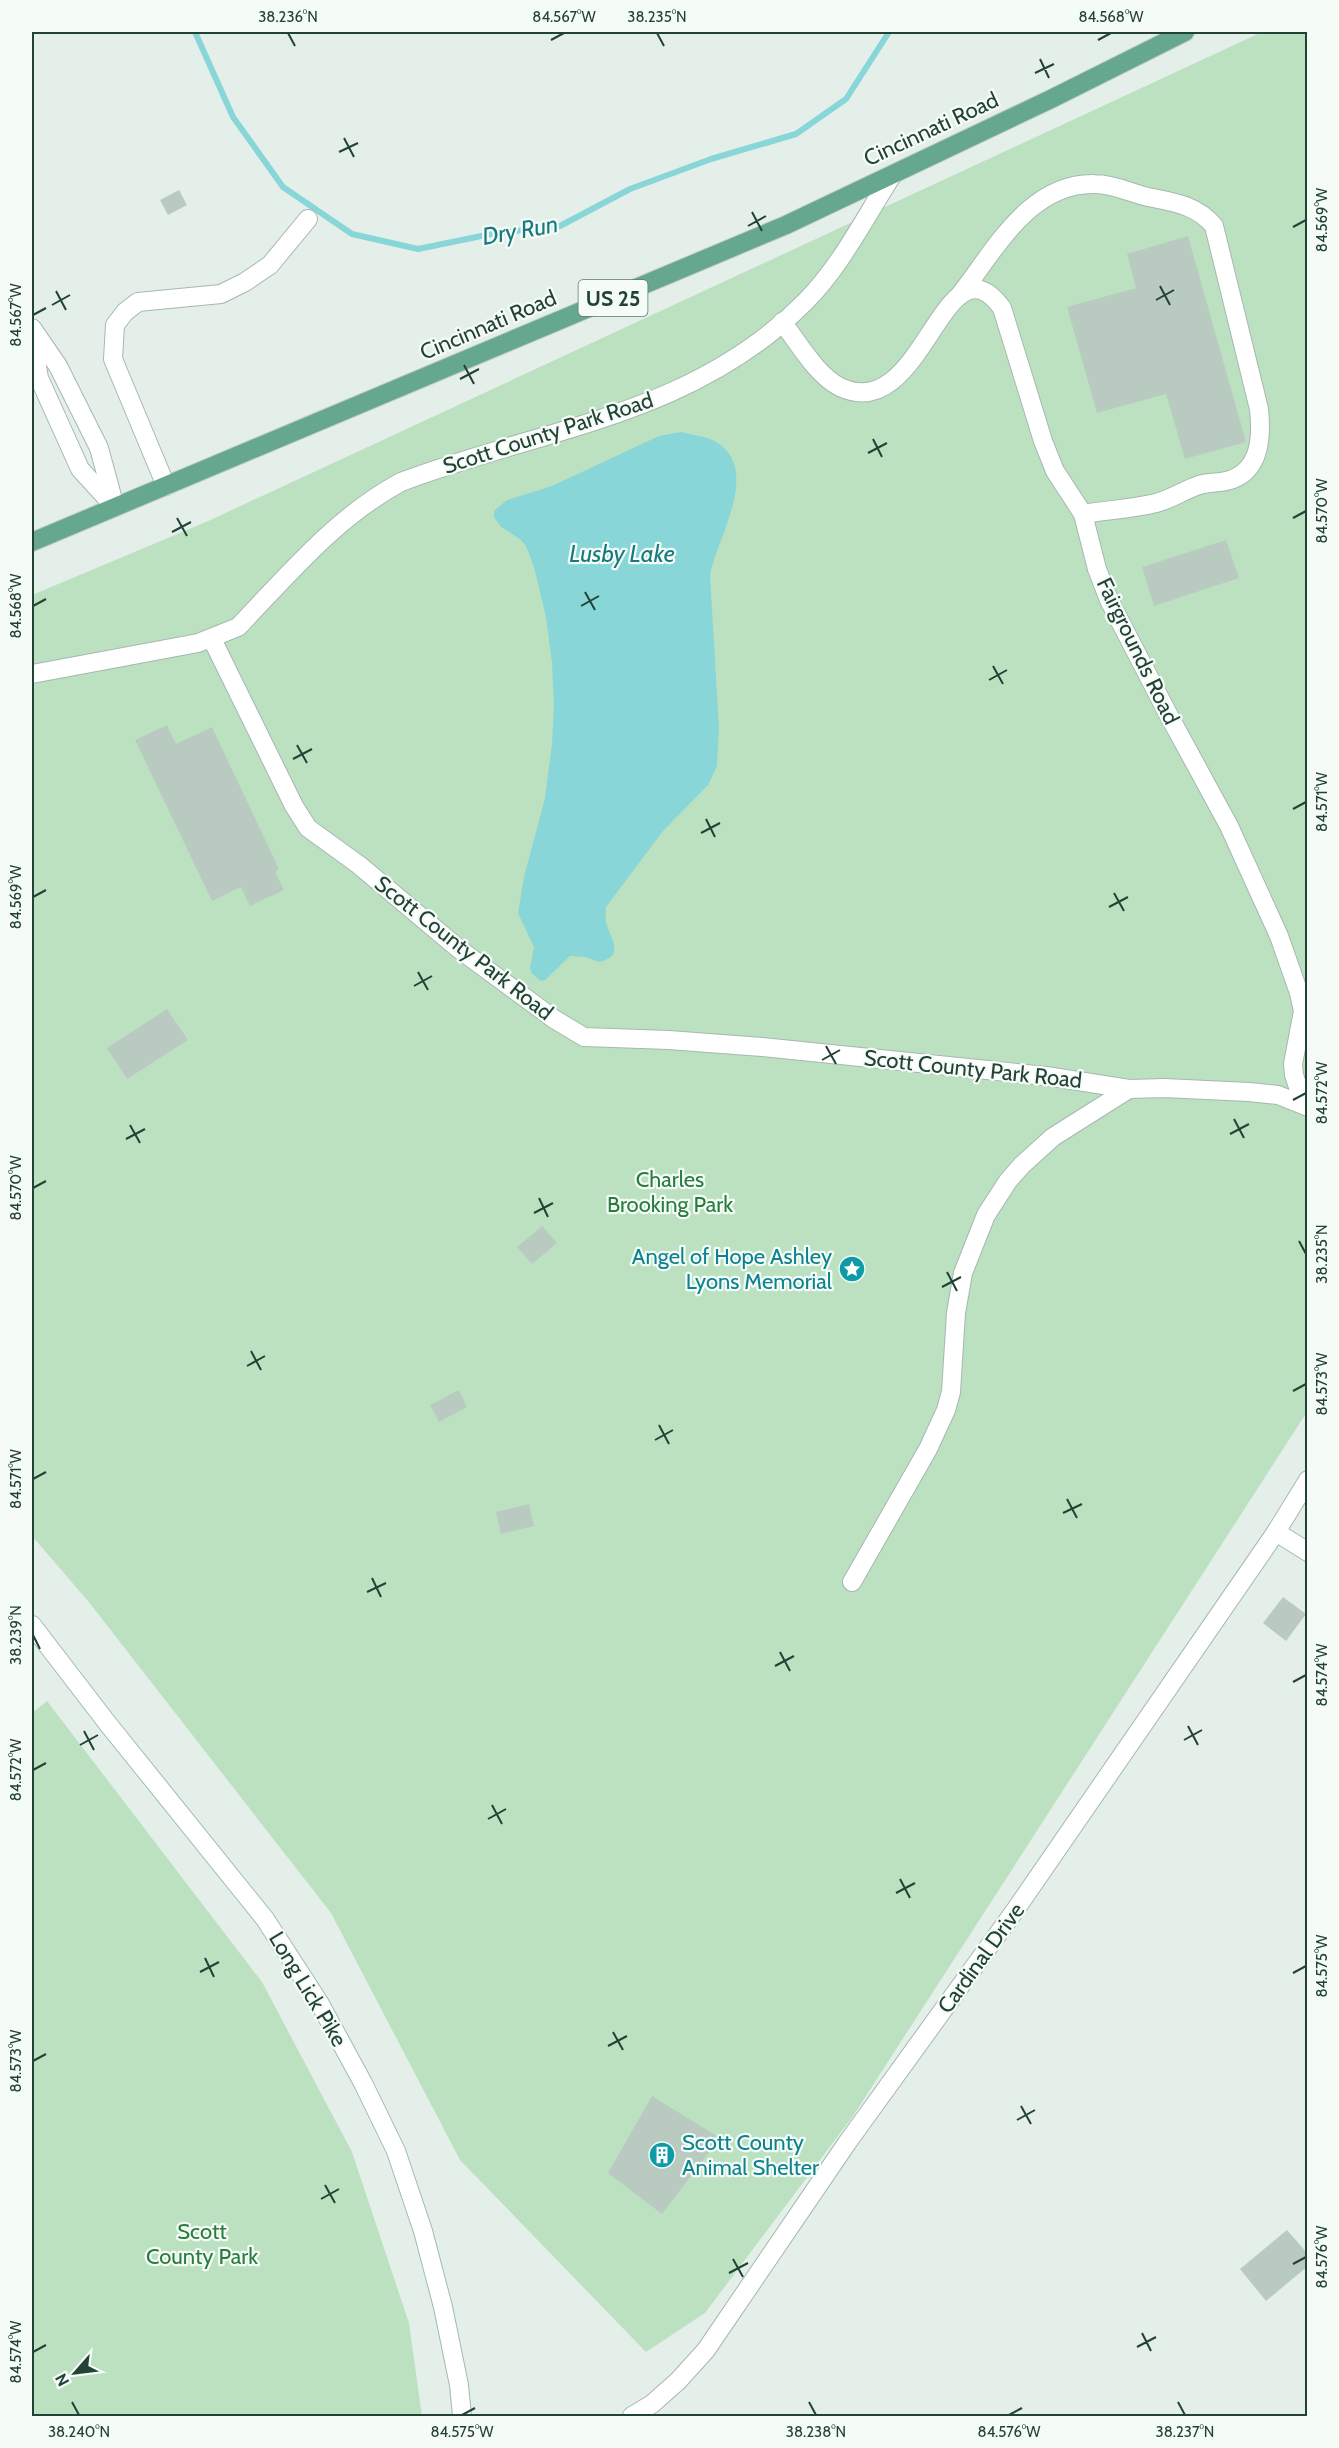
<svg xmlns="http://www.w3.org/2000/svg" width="1339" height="2448" font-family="Cabin,sans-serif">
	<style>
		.green { fill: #bce1c1 }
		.water { fill: #88d6d8 }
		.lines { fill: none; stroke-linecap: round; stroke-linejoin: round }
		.stream { stroke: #88d6d8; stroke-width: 6 }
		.building { fill: #b9cac1 }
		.street-casing { stroke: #a6b8af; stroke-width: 20 }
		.secondary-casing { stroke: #a1bbaf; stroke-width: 20 }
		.primary-casing { stroke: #c1cac6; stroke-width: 20 }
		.street { stroke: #fff; stroke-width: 18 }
		.secondary { stroke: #fff; stroke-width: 18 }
		.primary { stroke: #65a88e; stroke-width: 18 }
		.ticks { fill: none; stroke: #224235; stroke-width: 2 }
		.labels { text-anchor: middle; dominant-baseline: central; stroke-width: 4.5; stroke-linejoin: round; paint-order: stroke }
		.shield { fill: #f5fbf7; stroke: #617a6f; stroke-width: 1.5 }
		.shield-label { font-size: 21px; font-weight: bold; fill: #224235 }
		.street-label { font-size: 22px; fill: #224235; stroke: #f5fbf7 }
		.park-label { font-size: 22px; fill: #287d3d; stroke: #f5fbf7 }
		.culture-label { font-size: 22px; fill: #0d838f; stroke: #f5fbf7; text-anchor: end }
		.water-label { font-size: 24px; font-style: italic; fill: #167a7e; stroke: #f5fbf7 }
		.neatline { fill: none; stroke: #224235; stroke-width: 2 }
		.ticks-label { font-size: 15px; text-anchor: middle; fill: #224235 }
	</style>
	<rect width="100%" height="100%" fill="#e4efe9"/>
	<g class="green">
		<polygon points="1262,32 1307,32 1307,1412 853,2116 705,2313 646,2352 460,2160 331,1913 88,1601 32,1536 32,595 206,522"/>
		<polygon points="47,1701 262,1982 352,2152 409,2323 422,2416 32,2416 32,1713"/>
	</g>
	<path class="water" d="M681 432C692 435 706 436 716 442 762 469 717 538 710 575L719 728 717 766 708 785 663 831 606 907C606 912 605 917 606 922 610 938 626 956 599 962L586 957 570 956 545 980 541 981 532 974 530 968 534 947 518 913 524 877 545 798 552 744 554 705 552 663 546 617 534 567 526 546 521 540 500 526 494 517V511L507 500 552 486 659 436Z"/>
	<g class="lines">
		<polyline class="stream" points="195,32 233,117 283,187 352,234 418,249 496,233 560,226 630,189 711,159 796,134 846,99 889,32"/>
	</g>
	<g class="building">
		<polygon points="179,190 187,205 168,215 160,200"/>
		<polygon points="1188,236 1246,442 1185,459 1166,394 1097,413 1067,307 1136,288 1127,254"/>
		<polygon points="1226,540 1239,578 1154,606 1142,567"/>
		<polygon points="167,725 176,744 212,727 279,869 275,872 284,890 250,906 241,887 212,901 135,740"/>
		<polygon points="167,1009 188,1040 127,1079 107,1048"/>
		<polygon points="542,1226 557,1243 532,1264 517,1247"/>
		<polygon points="459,1390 467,1407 439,1422 430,1405"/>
		<polygon points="529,1504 534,1526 501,1534 496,1512"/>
		<polygon points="1283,1597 1306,1614 1286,1641 1263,1623"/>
		<polygon points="652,2096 720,2138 662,2214 608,2173"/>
		<polygon points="1287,2230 1308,2254 1308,2266 1266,2301 1240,2269"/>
	</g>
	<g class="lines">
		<defs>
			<g id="street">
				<path d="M959 296C994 252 1029 182 1095 184 1113 184 1131 193 1148 197 1173 202 1197 205 1214 226L1259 409C1262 437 1261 473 1226 481 1218 483 1208 482 1199 485 1184 490 1172 499 1156 503 1132 509 1107 510 1083 514"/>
				<path d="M782 322C799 343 816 375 840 387 924 427 943 229 1002 308L1043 441 1055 471 1083 514 1097 569 1109 600 1167 712 1229 826 1279 936 1299 993 1303 1011 1293 1064 1294 1075 1304 1105"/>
				<polyline points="32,328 58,366 99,448 115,507"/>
				<polyline points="32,337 39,378 80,469 112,504"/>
				<polyline points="166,486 113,359 115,325 125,312 138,302 221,294 245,282 270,265 308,219"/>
				<polyline points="212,639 294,806 308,828 359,865 459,949 554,1019 584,1037 669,1040 762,1047 1046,1076 1129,1089"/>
				<path d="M32 674 198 643 238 627C289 574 336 517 401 482 543 428 692 416 805 302 841 266 865 217 893 174"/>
				<polyline points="1276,1532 1308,1552"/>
				<polyline points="852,1582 928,1449 946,1410 951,1392 956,1313 963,1273 986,1215 1008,1181 1022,1165 1053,1137 1129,1089 1164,1088 1249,1092 1278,1095 1308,1107"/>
				<polyline points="632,2416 652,2404 678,2381 706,2350 847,2143 1016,1909 1276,1532 1308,1480"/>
			</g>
			<polyline id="secondary" points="32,1625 108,1724 265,1919 320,2004 363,2083 396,2151 423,2231 443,2307 459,2385 462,2416"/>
			<polyline id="primary" points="32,542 786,225 1051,99 1185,32"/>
		</defs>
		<use href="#street" class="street-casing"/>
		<use href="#secondary" class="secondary-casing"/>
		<use href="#primary" class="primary-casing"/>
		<use href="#street" class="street"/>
		<use href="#secondary" class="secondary"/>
		<use href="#primary" class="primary"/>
	</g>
	<path class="ticks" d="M288 33 295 46M657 33 664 46M551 40 564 33M1098 40 1111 33M1040 59 1049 78M1035 73 1054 64M344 138 354 157M339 152 358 143M752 212 762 231M748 226 766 216M1293 227 1306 220M1160 286 1170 305M56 291 66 310M1156 300 1174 290M52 305 70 295M33 315 46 308M464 365 474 384M460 379 479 369M873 439 882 457M868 453 887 443M177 518 187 536M1293 518 1306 511M172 532 191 522M585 592 595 610M33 606 46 599M581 606 599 596M993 666 1003 684M989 680 1007 670M297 745 307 763M293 759 312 749M1293 809 1306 802M706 819 715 837M701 833 720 823M1114 893 1124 911M33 897 46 890M1109 907 1128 897M418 972 428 990M414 986 432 976M826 1046 836 1064M822 1060 840 1050M1293 1100 1306 1093M1234 1119 1244 1138M130 1125 140 1143M1230 1134 1249 1124M126 1139 145 1129M33 1188 46 1181M539 1198 548 1217M534 1213 553 1203M1299 1241 1306 1254M947 1272 957 1291M942 1287 961 1277M251 1351 261 1370M247 1366 265 1356M1293 1391 1306 1384M659 1425 669 1444M655 1440 673 1430M33 1479 46 1472M1067 1499 1077 1518M1063 1513 1082 1504M372 1578 381 1597M367 1592 386 1583M33 1635 40 1649M780 1652 790 1671M775 1666 794 1656M1293 1682 1306 1675M1188 1726 1198 1745M84 1731 94 1750M1184 1740 1202 1730M80 1745 98 1735M33 1770 46 1763M492 1805 502 1824M488 1819 506 1809M900 1879 910 1898M896 1893 915 1883M205 1958 214 1977M200 1972 219 1962M1293 1973 1306 1966M613 2032 623 2050M608 2046 627 2036M33 2061 46 2054M1021 2106 1031 2124M1017 2120 1035 2110M325 2185 335 2203M321 2199 339 2189M733 2259 743 2277M1293 2264 1306 2257M729 2273 748 2263M1142 2333 1151 2351M1137 2347 1156 2337M33 2352 46 2345M72 2402 79 2415M809 2402 816 2415M1178 2402 1185 2415M462 2415 475 2408M1009 2415 1022 2408"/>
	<defs>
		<symbol id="sight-disc" viewBox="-11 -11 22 22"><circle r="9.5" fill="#0f9aa8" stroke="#f5fbf7"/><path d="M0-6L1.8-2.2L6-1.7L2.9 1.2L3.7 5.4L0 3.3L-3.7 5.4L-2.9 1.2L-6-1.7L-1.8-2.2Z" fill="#fff"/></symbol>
		<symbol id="building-disc" viewBox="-11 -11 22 22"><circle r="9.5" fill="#0f9aa8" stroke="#f5fbf7"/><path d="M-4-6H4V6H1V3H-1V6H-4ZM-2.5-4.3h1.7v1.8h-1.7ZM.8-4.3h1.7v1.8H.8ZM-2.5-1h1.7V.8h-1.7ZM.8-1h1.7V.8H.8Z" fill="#fff"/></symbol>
	</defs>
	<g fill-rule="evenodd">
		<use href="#sight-disc" x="837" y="1254" width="30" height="30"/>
		<use href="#building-disc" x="647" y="2140" width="30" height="30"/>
	</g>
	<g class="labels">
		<rect class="shield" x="578.5" y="280" width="69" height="36" rx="4.5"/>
		<g class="shield-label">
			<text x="613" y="298">US 25</text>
		</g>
		<g class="street-label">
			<text transform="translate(931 129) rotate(-25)">Cincinnati Road</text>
			<text transform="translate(488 325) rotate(-23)">Cincinnati Road</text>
			<text transform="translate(548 433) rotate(-18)">Scott County Park Road</text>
			<text transform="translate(1138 651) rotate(64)">Fairgrounds Road</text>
			<text transform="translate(464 948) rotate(38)">Scott County Park Road</text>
			<text transform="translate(973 1069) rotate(6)">Scott County Park Road</text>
			<text transform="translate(981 1958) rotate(-54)">Cardinal Drive</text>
			<text transform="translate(308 1989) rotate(59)">Long Lick Pike</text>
		</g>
		<g class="park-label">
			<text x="670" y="1179">Charles<tspan x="670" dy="25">Brooking Park</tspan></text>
			<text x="202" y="2231">Scott<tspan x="202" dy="25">County Park</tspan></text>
		</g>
		<g class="culture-label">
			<text x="832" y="1256">Angel of Hope Ashley<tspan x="832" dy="25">Lyons Memorial</tspan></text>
			<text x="682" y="2142" text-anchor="start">Scott County<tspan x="682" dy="25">Animal Shelter</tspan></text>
		</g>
		<g class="water-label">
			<text transform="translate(520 230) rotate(-10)">Dry Run</text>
			<text x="622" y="553">Lusby Lake</text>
		</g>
	</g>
	<rect width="1339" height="2448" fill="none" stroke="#f5fbf7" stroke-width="66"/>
	<g transform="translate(75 2373) rotate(242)" stroke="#f5fbf7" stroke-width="4.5" paint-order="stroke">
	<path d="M0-4.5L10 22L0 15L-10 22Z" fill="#224235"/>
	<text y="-9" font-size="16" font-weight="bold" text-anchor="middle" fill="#224235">N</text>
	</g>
	<rect x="33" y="33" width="1273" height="2382" class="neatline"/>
	<g class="ticks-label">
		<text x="288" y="22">38.236°N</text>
		<text x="564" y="22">84.567°W</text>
		<text x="657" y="22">38.235°N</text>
		<text x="1111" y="22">84.568°W</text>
		<text transform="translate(1322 220) rotate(-90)" y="5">84.569°W</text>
		<text transform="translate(16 315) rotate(-90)" y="5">84.567°W</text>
		<text transform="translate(1322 511) rotate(-90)" y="5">84.570°W</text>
		<text transform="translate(16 606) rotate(-90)" y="5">84.568°W</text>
		<text transform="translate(1322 802) rotate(-90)" y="5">84.571°W</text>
		<text transform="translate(16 897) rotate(-90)" y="5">84.569°W</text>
		<text transform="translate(1322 1093) rotate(-90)" y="5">84.572°W</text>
		<text transform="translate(16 1188) rotate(-90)" y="5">84.570°W</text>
		<text transform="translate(1322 1254) rotate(-90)" y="5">38.235°N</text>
		<text transform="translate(1322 1384) rotate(-90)" y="5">84.573°W</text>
		<text transform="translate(16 1479) rotate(-90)" y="5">84.571°W</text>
		<text transform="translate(16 1635) rotate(-90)" y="5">38.239°N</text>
		<text transform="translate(1322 1675) rotate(-90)" y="5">84.574°W</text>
		<text transform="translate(16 1770) rotate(-90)" y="5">84.572°W</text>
		<text transform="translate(1322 1966) rotate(-90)" y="5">84.575°W</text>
		<text transform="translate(16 2061) rotate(-90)" y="5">84.573°W</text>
		<text transform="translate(1322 2257) rotate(-90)" y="5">84.576°W</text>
		<text transform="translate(16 2352) rotate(-90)" y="5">84.574°W</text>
		<text x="79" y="2437">38.240°N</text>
		<text x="462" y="2437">84.575°W</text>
		<text x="816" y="2437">38.238°N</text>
		<text x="1009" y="2437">84.576°W</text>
		<text x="1185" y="2437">38.237°N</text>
	</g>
</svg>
